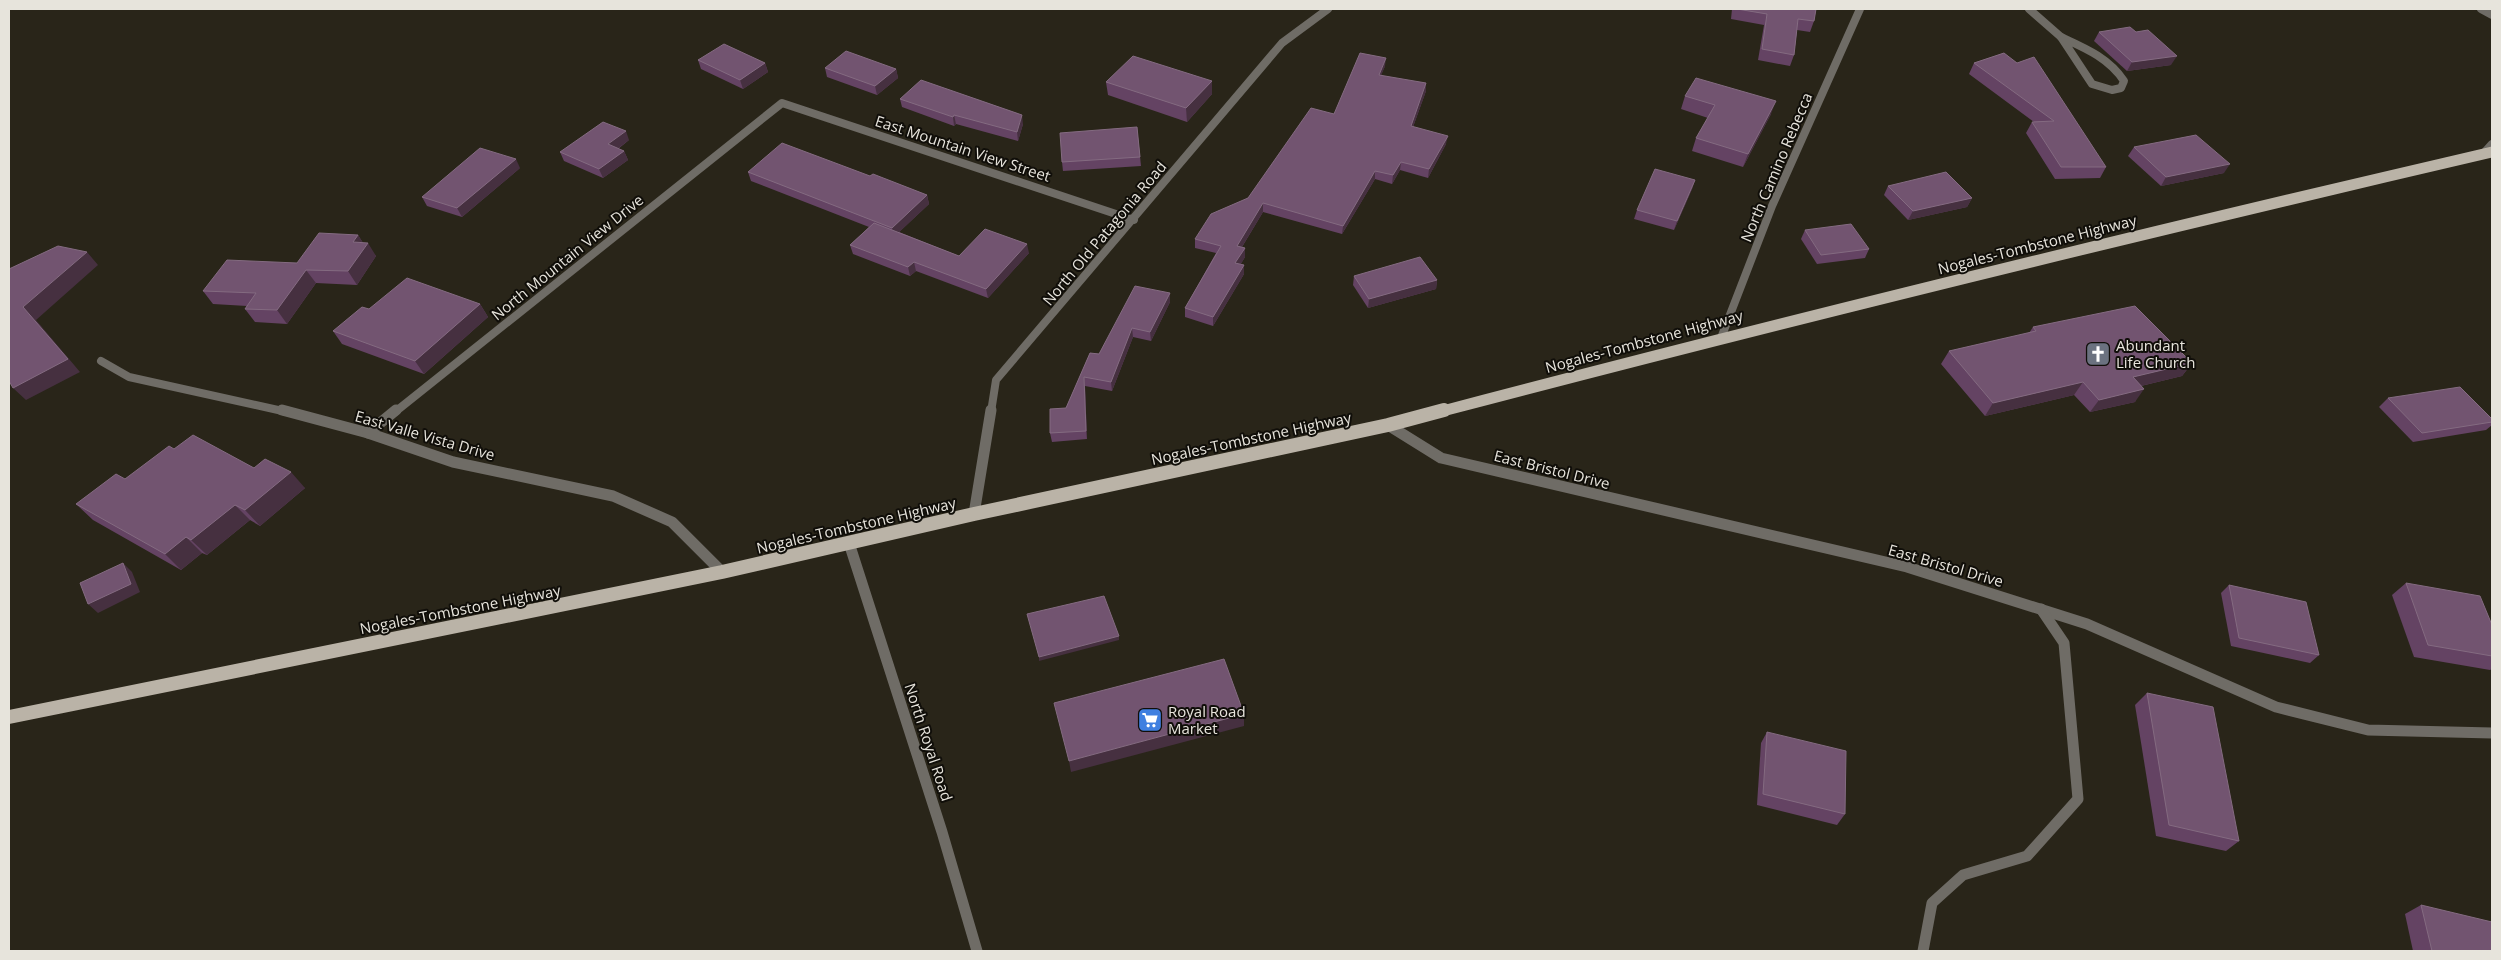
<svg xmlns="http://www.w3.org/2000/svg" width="2501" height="960" font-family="'Open Sans',sans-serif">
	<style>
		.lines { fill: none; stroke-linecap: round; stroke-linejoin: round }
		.minor-far1 { stroke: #6f6c66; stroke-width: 8 }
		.minor { stroke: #6f6c66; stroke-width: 11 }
		.primary-far1 { stroke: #bab3a7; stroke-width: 11 }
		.primary { stroke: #bab3a7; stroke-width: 14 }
		.wall { fill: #644363 }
		.shaded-wall { fill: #463040 }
		.building { fill: #725470; stroke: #846b81 }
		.labels { text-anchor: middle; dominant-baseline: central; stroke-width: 4; stroke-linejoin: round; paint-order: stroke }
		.street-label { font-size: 15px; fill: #e7e4dc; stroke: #100e09 }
		.poi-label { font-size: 15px; fill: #e7e4dc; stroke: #100e09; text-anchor: start }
	</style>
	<rect width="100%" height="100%" fill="#292519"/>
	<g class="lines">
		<g class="minor-far1">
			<polyline points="2029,9 2061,37"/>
			<polyline points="2481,9 2492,15"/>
			<path d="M2061 37C2085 48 2109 58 2124 81L2121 88 2112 90 2092 84Z"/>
			<polyline points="2483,154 2492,144"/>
			<polyline points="1721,338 1772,206 1860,9"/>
			<polyline points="101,361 129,377 287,412"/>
			<polyline points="395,412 782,103 1134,220"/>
			<polyline points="991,412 996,380 1282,43 1328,9"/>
		</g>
		<g class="minor">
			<polyline points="282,410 368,433 453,462 613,496 672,522 722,572"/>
			<polyline points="1388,425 1441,458 1907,567 2087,624 2276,707 2368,730 2492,733"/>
			<polyline points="368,433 396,410"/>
			<polyline points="974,514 991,410"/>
			<polyline points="849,543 942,832 977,951"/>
			<polyline points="1923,951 1932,903 1963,875 2027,856 2078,799 2064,643 2041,609"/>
		</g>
		<path class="primary-far1" d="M1439 412C1789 320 2140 234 2492 152"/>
		<polyline class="primary" points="9,717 722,572 974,514 1388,425 1444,410"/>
	</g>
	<g class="wall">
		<polygon points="1732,9 1816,9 1814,21 1810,32 1797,30 1794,55 1790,66 1758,60 1764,25 1731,19"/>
		<polygon points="2099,32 2171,65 2127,71 2094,41"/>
		<polygon points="2004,53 2106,167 2100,178 2055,179 2026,133 2032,122 2034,122 1969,74 1974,63"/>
		<polygon points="698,60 765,63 768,72 743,89 701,69"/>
		<polygon points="1385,66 1381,75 1426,91 1413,127 1446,144 1428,178 1400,170 1392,184 1375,179 1342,234 1263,212 1242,247 1245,248 1245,257 1240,265 1244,274 1213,326 1185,317 1185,308 1216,253 1195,248 1195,239 1248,198 1334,114"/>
		<polygon points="825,68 896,69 898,78 877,95 827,77"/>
		<polygon points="1212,81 1212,94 1187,122 1108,95 1106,82"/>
		<polygon points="1685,96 1771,114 1743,167 1692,151 1696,138 1708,118 1681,109"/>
		<polygon points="900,99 1023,124 1018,141 956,124 954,126 902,107"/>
		<polygon points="1137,127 1141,166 1063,171 1062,162"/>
		<polygon points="629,140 618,149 624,151 628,160 603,178 564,161 560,152"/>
		<polygon points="2134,147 2224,173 2161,186 2128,156"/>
		<polygon points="520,168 462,217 427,206 422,197"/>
		<polygon points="748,172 870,176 927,195 929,204 899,232 959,256 1029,253 988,298 916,271 910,276 853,254 850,245 869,227 751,181"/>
		<polygon points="1695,180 1692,189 1674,230 1634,219 1637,210"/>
		<polygon points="1888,186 1972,198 1967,207 1908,220 1884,195"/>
		<polygon points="1805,230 1869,249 1865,258 1817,264 1801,239"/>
		<polygon points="358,235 363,243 376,256 357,285 316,283 287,324 255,322 245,309 247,306 213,304 203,291 297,263"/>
		<polygon points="1354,276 1437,280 1436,289 1368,308 1353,285"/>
		<polygon points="1170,293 1170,302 1151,341 1133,337 1112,391 1085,386 1087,439 1052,442 1050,433 1066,408 1090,353 1099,354"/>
		<polygon points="480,304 488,317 424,374 342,344 333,331 369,309"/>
		<polygon points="2033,327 2192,363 2182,376 2141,386 2135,402 2090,412 2074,395 1985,416 1941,364 1949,351 2029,333"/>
		<polygon points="2388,398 2492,419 2492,425 2486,430 2413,442 2379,407"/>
		<polygon points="174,449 254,468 305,488 260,526 250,520 207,555 202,553 181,570 93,520 76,504 125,479"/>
		<polygon points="2406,583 2492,625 2492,669 2490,670 2414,657 2392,595"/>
		<polygon points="2229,585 2319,655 2310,663 2231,646 2221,593"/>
		<polygon points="2147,693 2239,841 2226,851 2156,836 2135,705"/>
		<polygon points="1767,732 1845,814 1837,825 1757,805 1761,743"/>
		<polygon points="2421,905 2492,951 2413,951 2405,914"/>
	</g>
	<g class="shaded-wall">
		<polygon points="2177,56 2171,65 2127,71 2132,62"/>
		<polygon points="1386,58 1385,66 1378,83 1379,75"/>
		<polygon points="765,63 768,72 743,89 740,80"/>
		<polygon points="896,69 898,78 877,95 875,86"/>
		<polygon points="1212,81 1212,94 1187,122 1186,108"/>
		<polygon points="1426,83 1426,91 1410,135 1411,126"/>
		<polygon points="1776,101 1771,114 1743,167 1748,154"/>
		<polygon points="954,115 956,124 954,126 953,117"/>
		<polygon points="1022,115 1023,124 1018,141 1017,132"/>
		<polygon points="626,131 629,140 612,153 608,144"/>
		<polygon points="1448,136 1446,144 1428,178 1429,169"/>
		<polygon points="624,151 628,160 603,178 599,169"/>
		<polygon points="516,159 520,168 462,217 457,208"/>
		<polygon points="1401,162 1400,170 1392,184 1393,175"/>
		<polygon points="2230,164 2224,173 2161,186 2166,177"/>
		<polygon points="1375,171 1375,179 1342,234 1343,226"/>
		<polygon points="1695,180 1692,189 1674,230 1677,221"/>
		<polygon points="927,195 929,204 894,237 892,228"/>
		<polygon points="1972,198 1967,207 1908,220 1913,211"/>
		<polygon points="1263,203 1263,212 1237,255 1237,246"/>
		<polygon points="358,235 365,246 368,243 376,256 357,285 348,271 353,242"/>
		<polygon points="1027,244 1029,253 988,298 986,289"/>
		<polygon points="1245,248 1245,257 1236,272 1235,263"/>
		<polygon points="87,252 98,265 36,320 80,372 26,400 13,388 23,307"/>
		<polygon points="914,262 916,271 910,276 908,267"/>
		<polygon points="1244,265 1244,274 1213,326 1213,317"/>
		<polygon points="306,270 316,283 287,324 277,310"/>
		<polygon points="1437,280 1436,289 1368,308 1369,299"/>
		<polygon points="1170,293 1170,302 1151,341 1150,332"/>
		<polygon points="480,304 488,317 424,374 415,361"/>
		<polygon points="1132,328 1133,337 1112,391 1111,382"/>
		<polygon points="2192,363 2182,376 2124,390 2133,377"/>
		<polygon points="1084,377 1085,386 1087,439 1086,431"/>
		<polygon points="2083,382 2074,395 1985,416 1993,403"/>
		<polygon points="2144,389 2135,402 2090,412 2099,400"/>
		<polygon points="291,472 305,488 260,526 245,510"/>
		<polygon points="235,505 250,520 207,555 191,540"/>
		<polygon points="186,537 202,553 181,570 165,554"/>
		<polygon points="123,563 132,572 140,592 98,613 88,604"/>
		<polygon points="1119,636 1119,640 1039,661 1039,657"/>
		<polygon points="1244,714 1244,726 1071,772 1069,761"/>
	</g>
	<g class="building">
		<polygon points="1737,9 1816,9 1814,21 1798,19 1794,55 1762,49 1767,14"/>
		<polygon points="2130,27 2136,32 2148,30 2177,56 2132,62 2099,32"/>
		<polygon points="724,44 765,63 740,80 698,60"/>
		<polygon points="846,51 896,69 875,86 825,68"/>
		<polygon points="1360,53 1386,58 1379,75 1426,83 1411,126 1448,136 1429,169 1401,162 1393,175 1375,171 1343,226 1263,203 1237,246 1245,248 1235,263 1244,265 1213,317 1185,308 1221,246 1195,239 1211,214 1248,198 1311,108 1334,114"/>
		<polygon points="2004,53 2017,63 2034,57 2106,167 2061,167 2032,122 2054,121 1974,63"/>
		<polygon points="1133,56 1212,81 1186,108 1106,82"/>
		<polygon points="1696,78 1776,101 1748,154 1696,138 1715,105 1685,96"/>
		<polygon points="921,80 1022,115 1017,132 954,115 953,117 900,99"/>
		<polygon points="603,122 626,131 608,144 624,151 599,169 560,152"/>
		<polygon points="1137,127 1140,157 1062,162 1060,133"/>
		<polygon points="2196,135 2230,164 2166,177 2134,147"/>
		<polygon points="782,143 870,176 873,174 927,195 892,228 748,172"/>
		<polygon points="480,148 516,159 457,208 422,197"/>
		<polygon points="1655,169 1695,180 1677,221 1637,210"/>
		<polygon points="1946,172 1972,198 1913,211 1888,186"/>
		<polygon points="874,223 959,256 985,229 1027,244 986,289 914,262 908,267 850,245"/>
		<polygon points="1851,224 1869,249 1821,255 1805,230"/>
		<polygon points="319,233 358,235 353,242 368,243 348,271 306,270 277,310 245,309 256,293 203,291 227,260 297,263"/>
		<polygon points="58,246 87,252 23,307 68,359 13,388 9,381 9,269"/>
		<polygon points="1420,257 1437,280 1369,299 1354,276"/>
		<polygon points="407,278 480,304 415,361 333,331 362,307 369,309"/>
		<polygon points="1135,286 1170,293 1150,332 1132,328 1111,382 1084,377 1086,431 1050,433 1050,409 1066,408 1090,353 1099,354"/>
		<polygon points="2135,306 2192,363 2133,377 2144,389 2099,400 2083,382 1993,403 1949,351 2036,331 2033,327"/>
		<polygon points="2460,387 2492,419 2492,422 2422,433 2388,398"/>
		<polygon points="193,435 254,468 265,459 291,472 245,510 235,505 191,540 186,537 165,554 76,504 116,474 125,479 169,446 174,449"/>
		<polygon points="123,563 131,584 88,604 80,583"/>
		<polygon points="2406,583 2480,596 2492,625 2492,656 2428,645"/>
		<polygon points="2229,585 2306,602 2319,655 2239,638"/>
		<polygon points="1104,596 1119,636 1039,657 1027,614"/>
		<polygon points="1224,659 1244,714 1069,761 1054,703"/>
		<polygon points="2147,693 2213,707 2239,841 2169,825"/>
		<polygon points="1767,732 1846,751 1845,814 1763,794"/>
		<polygon points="2421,905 2492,922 2492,951 2432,951"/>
	</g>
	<defs>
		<symbol id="church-square" viewBox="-11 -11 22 22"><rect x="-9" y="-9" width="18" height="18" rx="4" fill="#6b7280" stroke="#100e09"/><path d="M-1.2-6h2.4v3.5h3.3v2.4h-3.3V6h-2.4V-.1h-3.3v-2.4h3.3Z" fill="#fff"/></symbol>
		<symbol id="supermarket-square" viewBox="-11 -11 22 22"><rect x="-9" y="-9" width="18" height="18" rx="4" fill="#3f7fe0" stroke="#100e09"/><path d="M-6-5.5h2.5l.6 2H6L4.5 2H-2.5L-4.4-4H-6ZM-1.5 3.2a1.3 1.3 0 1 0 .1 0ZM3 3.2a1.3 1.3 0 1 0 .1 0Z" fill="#fff"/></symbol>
	</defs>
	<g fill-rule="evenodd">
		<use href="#church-square" x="2084" y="340" width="28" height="28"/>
		<use href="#supermarket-square" x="1136" y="706" width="28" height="28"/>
	</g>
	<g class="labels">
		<g class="street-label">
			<text transform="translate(963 148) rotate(18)">East Mountain View Street</text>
			<text transform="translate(1776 167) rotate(-67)">North Camino Rebecca</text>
			<text transform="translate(1104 233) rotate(-50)">North Old Patagonia Road</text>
			<text transform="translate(2037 244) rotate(-14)">Nogales-Tombstone Highway</text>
			<text transform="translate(567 257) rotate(-39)">North Mountain View Drive</text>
			<text transform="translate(1644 341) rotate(-15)">Nogales-Tombstone Highway</text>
			<text transform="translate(425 435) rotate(16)">East Valle Vista Drive</text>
			<text transform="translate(1251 438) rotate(-12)">Nogales-Tombstone Highway</text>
			<text transform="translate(1552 469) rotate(14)">East Bristol Drive</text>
			<text transform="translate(856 525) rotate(-13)">Nogales-Tombstone Highway</text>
			<text transform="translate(1946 565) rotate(16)">East Bristol Drive</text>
			<text transform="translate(460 609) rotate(-11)">Nogales-Tombstone Highway</text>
			<text transform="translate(929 742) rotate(72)">North Royal Road</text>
		</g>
		<g class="poi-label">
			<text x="2116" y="345">Abundant<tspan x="2116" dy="17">Life Church</tspan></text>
			<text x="1168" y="711">Royal Road<tspan x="1168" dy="17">Market</tspan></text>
		</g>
	</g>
	<rect width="2501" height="960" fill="none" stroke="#e7e4dc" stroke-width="20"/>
</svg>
